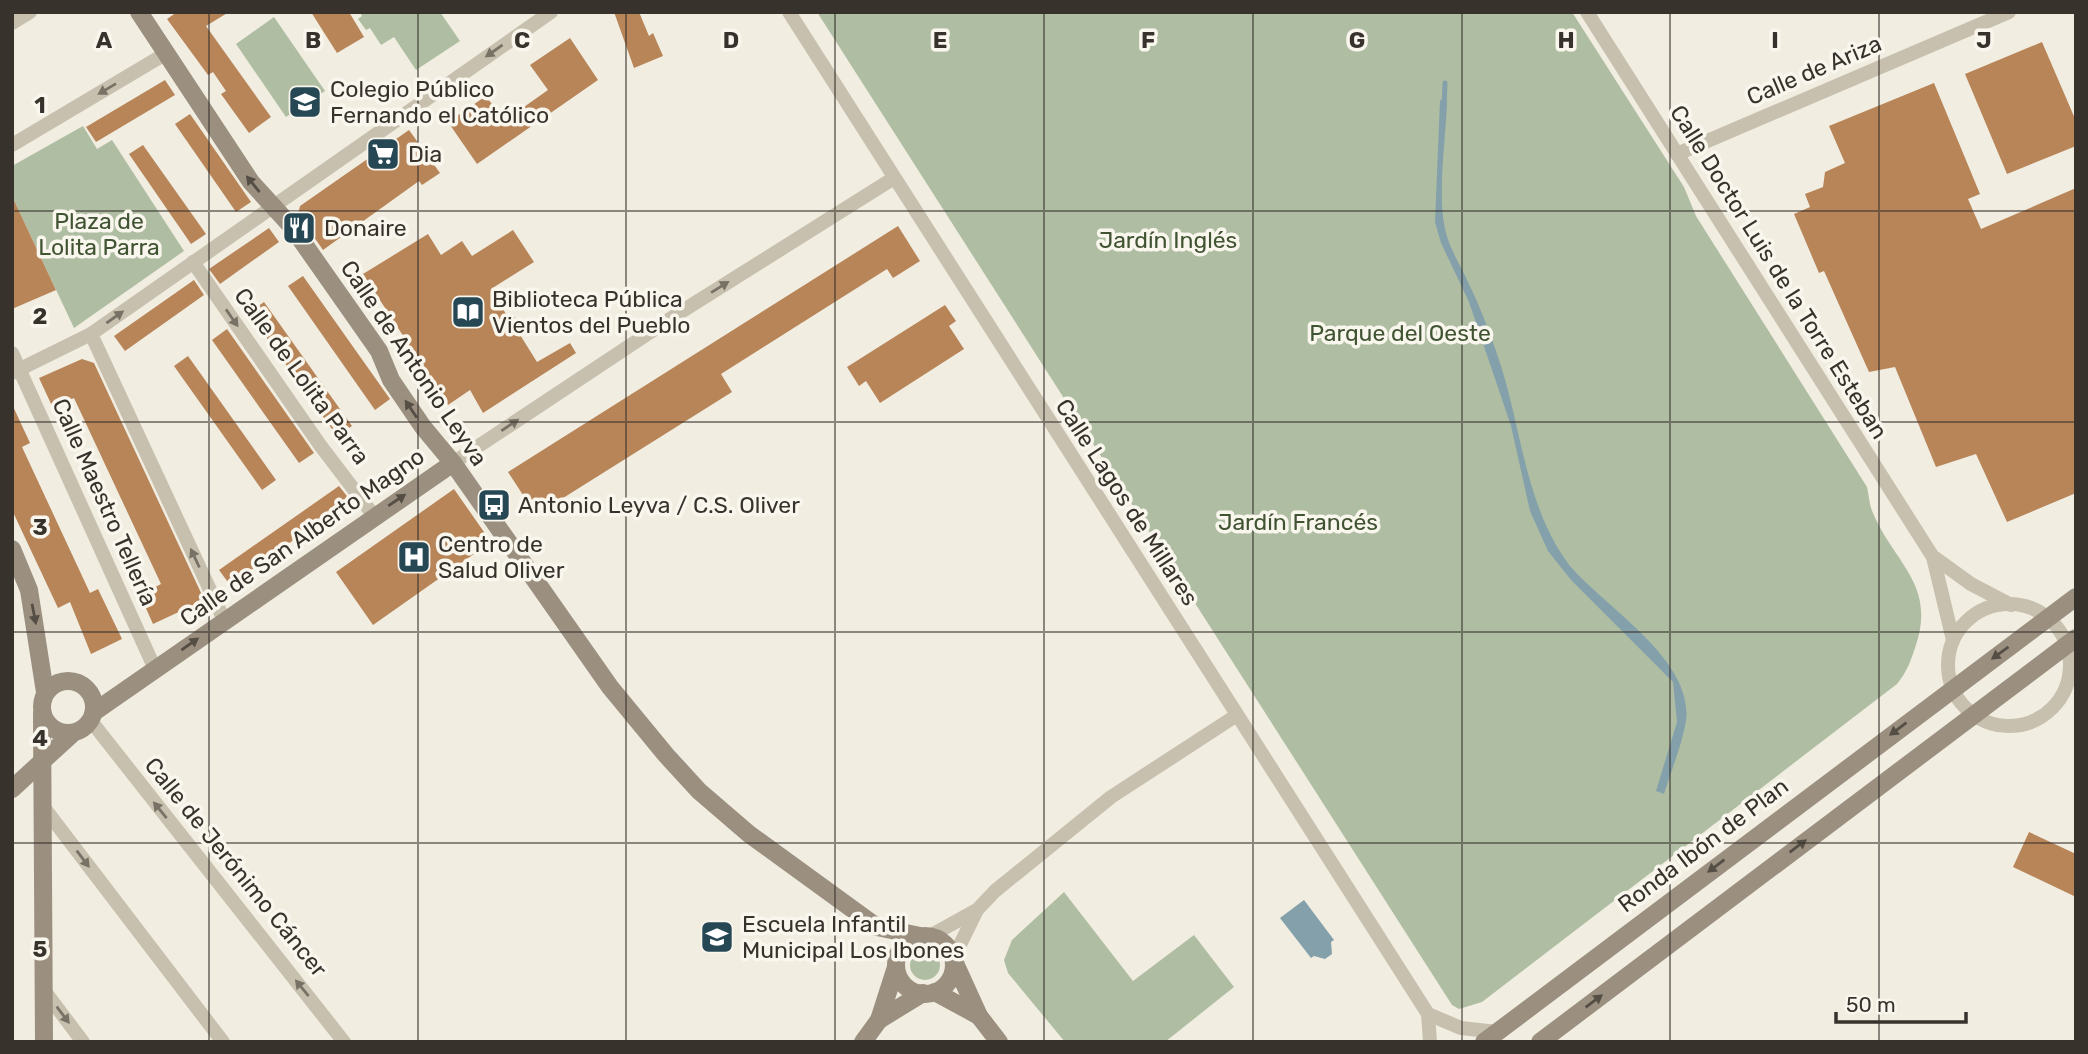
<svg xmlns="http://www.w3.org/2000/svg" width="2088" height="1054" font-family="Rubik,sans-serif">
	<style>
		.green { fill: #afbea3 }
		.water { fill: #84a0aa }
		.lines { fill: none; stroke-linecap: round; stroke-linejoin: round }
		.stream { stroke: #84a0aa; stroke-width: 5 }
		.building { fill: #b88559 }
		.street { stroke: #c8c0ae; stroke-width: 14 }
		.secondary { stroke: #9b9080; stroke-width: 18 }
		.oneway { fill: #787266 }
		.oneway2 { fill: #554e45 }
		.grid { fill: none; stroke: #37322c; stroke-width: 2; stroke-opacity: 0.55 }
		.labels { text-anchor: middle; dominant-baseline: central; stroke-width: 7; stroke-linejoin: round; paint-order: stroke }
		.street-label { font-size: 23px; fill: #37322c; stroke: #f9f6ed }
		.poi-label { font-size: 23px; fill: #37322c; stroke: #f9f6ed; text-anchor: start }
		.park-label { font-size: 23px; fill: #405332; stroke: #f9f6ed }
		.grid-label { font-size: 23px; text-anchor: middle; font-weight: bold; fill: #37322c; stroke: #f9f6ed; stroke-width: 7; stroke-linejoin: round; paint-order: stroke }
	</style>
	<rect width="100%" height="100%" fill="#f1ede1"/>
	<g class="green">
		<polygon points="360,12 440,12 460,41 416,70 394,37 381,45 370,28 366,30 358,19 362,16"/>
		<path d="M817 12H1572L1684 187 1696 216 1867 487C1869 495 1869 505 1873 513 1894 563 1936 584 1916 645 1911 660 1907 672 1897 684L1482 1002 1459 1009 1452 1005Z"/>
		<polygon points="274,17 325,91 286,117 236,44"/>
		<polygon points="83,126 97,149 112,140 184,251 74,328 12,196 12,166"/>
		<polygon points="1064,892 1133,981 1194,935 1234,987 1165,1042 1065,1042 1008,973 1004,960 1012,940"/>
		<circle cx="925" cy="965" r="15"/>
	</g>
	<g class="water">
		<path d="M1440 100 1447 101C1446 136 1438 190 1444 223 1447 245 1459 262 1468 282 1479 304 1488 328 1496 351 1522 423 1523 504 1570 566 1606 608 1694 660 1686 721 1682 745 1671 771 1664 794L1656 791 1677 722 1673 682 1571 580 1548 551 1530 511 1511 426 1469 302 1441 243 1435 222Z"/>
		<polygon points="1304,900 1334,940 1331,942 1332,954 1325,959 1314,956 1311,958 1280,918"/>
	</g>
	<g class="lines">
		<polyline class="stream" points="1444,108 1445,83"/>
	</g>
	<g class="building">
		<polygon points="177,12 229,12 206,26 271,117 249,133 221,94 226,91 213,72 208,75 167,19"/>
		<polygon points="311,12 349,12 364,37 337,53"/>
		<polygon points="614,12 639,12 649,36 653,33 663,56 634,68"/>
		<polygon points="570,38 598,80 477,164 448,122 486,96 504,121 548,90 530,65"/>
		<polygon points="2042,42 2076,121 2076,146 2007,174 1965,74"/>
		<polygon points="165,80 175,95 96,142 86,127"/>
		<polygon points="1934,83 1980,194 1968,199 1981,229 2076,188 2076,493 2007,522 1976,454 1936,467 1895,367 1869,372 1824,271 1819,273 1794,214 1810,207 1805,194 1823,187 1825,172 1845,163 1829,126"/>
		<polygon points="190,114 251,202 236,212 175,124"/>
		<polygon points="409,130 440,173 422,185 419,181 323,250 298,214 300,206"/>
		<polygon points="143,145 206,234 191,244 129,154"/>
		<polygon points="12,196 56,290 12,309"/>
		<polygon points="898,226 920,261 893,278 887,269 721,374 732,392 536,515 508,472"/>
		<polygon points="269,228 279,242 220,284 209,269"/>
		<polygon points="513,230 534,262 491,289 509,319 514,316 521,328 517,330 537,362 570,343 576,353 483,413 470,390 448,405 363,274 428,234 441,255 462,241 472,256"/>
		<polygon points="303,276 390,399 375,410 288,286"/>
		<polygon points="194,280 204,295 125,351 114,336"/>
		<polygon points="264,302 352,426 337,436 249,313"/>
		<polygon points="945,305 956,321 949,326 964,349 880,403 866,381 859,386 847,367"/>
		<polygon points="227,329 314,453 299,463 212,340"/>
		<polygon points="188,356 276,480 262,490 174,366"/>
		<polygon points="82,359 94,363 202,595 198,603 153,624 140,595 161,584 74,398 53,408 39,378"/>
		<polygon points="12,404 30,443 22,447 90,593 98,589 122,639 91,654 70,602 58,608 12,510"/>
		<polygon points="339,486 350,500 230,585 219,570"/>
		<polygon points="454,489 491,542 373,625 336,572"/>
		<polygon points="2029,832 2076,854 2076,897 2013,867"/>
	</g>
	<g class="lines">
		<g class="street">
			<polyline points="789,12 1428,1014 1430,1042"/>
			<polyline points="1587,12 1933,557 1953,640"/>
			<polyline points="12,23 30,12"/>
			<polyline points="12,145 165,54"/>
			<polyline points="1677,154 2009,12"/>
			<polyline points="193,262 320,445 374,516"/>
			<polyline points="91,334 224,620"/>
			<polyline points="12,353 155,669"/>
			<polyline points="12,373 91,334 551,12"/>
			<polyline points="453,463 676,315 894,178"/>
			<polyline points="1935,558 1971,584 2011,605"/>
			<circle cx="2009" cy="665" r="61"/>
			<polyline points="91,721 344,1042"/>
			<polyline points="42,805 223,1042"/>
			<polyline points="930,936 977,910 995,891 1111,797 1237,715"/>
			<polyline points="953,959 977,910"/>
			<polyline points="43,989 83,1042"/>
			<polyline points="1428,1014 1461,1028 1497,1032"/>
		</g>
		<g class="secondary">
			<polyline points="139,12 251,182 292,227 379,351 391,380 423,427 453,463 610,687 666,755 699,791 749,834 877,927 920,936"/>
			<polyline points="12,549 29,590 45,692"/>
			<circle cx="68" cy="707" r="26"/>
			<polyline points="94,712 453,463"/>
			<polyline points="42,714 44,1042"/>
			<polyline points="12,789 73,733"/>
			<circle cx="925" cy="965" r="29"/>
			<polyline points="954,961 979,1016 999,1042"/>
			<polyline points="935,992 979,1016"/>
			<polyline points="879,1020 923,993"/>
			<polyline points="863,1042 879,1020 896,967"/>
			<polyline points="1484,1042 2076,597"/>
			<polyline points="1540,1042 2076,638"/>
		</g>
	</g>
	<defs><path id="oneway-solid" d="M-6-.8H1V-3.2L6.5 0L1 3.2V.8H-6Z" transform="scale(1.75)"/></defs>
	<g class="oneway">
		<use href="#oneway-solid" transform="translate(494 51) rotate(145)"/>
		<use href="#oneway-solid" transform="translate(107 89) rotate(149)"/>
		<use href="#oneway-solid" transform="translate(720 287) rotate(-32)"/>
		<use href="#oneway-solid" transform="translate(115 317) rotate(-35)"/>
		<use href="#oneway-solid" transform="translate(232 318) rotate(55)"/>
		<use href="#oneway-solid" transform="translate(510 425) rotate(-34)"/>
		<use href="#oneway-solid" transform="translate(195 558) rotate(-115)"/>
		<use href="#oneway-solid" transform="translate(160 810) rotate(-129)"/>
		<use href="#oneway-solid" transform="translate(83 859) rotate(53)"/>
		<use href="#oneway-solid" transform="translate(302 988) rotate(-129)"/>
		<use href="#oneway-solid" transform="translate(63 1015) rotate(53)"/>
	</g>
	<g class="oneway2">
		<use href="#oneway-solid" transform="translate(253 184) rotate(-129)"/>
		<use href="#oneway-solid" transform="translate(411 409) rotate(-124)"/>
		<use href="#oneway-solid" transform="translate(397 500) rotate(-34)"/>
		<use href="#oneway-solid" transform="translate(34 614) rotate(79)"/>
		<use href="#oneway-solid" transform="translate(190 644) rotate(-35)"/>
		<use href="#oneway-solid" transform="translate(2000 653) rotate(144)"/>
		<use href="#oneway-solid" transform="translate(1898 729) rotate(143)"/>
		<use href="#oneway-solid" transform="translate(1798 846) rotate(-37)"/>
		<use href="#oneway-solid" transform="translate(1716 866) rotate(143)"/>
		<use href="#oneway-solid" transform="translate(1594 1001) rotate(-37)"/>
	</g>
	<path class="grid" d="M209 12V1042M418 12V1042M626 12V1042M835 12V1042M1044 12V1042M1253 12V1042M1462 12V1042M1670 12V1042M1879 12V1042M12 211H2076M12 422H2076M12 632H2076M12 843H2076"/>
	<defs>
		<symbol id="school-square" viewBox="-11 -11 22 22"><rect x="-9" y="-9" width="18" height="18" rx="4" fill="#264754" stroke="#f9f6ed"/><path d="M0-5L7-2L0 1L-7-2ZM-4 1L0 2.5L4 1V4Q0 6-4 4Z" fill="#fff"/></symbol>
		<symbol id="supermarket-square" viewBox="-11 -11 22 22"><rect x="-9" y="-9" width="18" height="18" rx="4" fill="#264754" stroke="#f9f6ed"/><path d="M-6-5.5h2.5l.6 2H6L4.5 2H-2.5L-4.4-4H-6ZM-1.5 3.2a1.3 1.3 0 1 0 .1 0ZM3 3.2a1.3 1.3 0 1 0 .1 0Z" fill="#fff"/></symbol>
		<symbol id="restaurant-square" viewBox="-11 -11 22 22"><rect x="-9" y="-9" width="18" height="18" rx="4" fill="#264754" stroke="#f9f6ed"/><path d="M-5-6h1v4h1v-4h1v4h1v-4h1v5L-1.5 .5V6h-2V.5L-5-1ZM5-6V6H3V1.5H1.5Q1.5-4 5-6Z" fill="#fff"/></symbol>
		<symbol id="library-square" viewBox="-11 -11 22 22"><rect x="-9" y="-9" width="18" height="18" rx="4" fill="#264754" stroke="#f9f6ed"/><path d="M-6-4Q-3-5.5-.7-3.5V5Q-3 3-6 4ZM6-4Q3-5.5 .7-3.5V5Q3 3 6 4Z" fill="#fff"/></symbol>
		<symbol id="bus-square" viewBox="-11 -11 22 22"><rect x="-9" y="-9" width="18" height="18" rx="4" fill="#264754" stroke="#f9f6ed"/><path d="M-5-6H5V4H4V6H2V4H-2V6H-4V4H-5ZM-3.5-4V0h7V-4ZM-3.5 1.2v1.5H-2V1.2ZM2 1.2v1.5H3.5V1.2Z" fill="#fff"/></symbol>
		<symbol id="hospital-square" viewBox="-11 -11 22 22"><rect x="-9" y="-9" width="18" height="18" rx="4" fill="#264754" stroke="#f9f6ed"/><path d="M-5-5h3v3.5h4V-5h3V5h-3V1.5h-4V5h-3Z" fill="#fff"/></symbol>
	</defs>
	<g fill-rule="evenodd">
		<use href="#school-square" x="286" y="83" width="38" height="38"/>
		<use href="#supermarket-square" x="364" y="135" width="38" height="38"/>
		<use href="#restaurant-square" x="280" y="209" width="38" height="38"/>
		<use href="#library-square" x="449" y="293" width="38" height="38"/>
		<use href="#bus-square" x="475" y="486" width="38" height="38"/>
		<use href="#hospital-square" x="395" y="538" width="38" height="38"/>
		<use href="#school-square" x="698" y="918" width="38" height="38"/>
	</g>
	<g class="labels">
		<g class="street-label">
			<text transform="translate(1814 70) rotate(-23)">Calle de Ariza</text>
			<text transform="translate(1779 272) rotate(58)">Calle Doctor Luis de la Torre Esteban</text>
			<text transform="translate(414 363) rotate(56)">Calle de Antonio Leyva</text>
			<text transform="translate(302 376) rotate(54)">Calle de Lolita Parra</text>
			<text transform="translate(105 502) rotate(66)">Calle Maestro Tellería</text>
			<text transform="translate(1127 502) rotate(57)">Calle Lagos de Millares</text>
			<text transform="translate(302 537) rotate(-35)">Calle de San Alberto Magno</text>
			<text transform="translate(1703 845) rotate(-37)">Ronda Ibón de Plan</text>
			<text transform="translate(236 867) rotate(51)">Calle de Jerónimo Cáncer</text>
		</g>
		<g class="poi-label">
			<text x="330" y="89">Colegio Público<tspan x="330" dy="26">Fernando el Católico</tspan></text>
			<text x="408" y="154">Dia</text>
			<text x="324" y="228">Donaire</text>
			<text x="492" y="299">Biblioteca Pública<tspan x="492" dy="26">Vientos del Pueblo</tspan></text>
			<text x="518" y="505">Antonio Leyva / C.S. Oliver</text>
			<text x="438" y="544">Centro de<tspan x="438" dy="26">Salud Oliver</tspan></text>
			<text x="742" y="924">Escuela Infantil<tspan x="742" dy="26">Municipal Los Ibones</tspan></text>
		</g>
		<g class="park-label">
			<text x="99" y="221">Plaza de<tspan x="99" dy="26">Lolita Parra</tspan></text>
			<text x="1168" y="240">Jardín Inglés</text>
			<text x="1400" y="333">Parque del Oeste</text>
			<text x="1298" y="522">Jardín Francés</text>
		</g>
	</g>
	<g class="grid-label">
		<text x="104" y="48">A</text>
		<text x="313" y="48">B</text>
		<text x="522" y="48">C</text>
		<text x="731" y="48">D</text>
		<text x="940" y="48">E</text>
		<text x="1148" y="48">F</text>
		<text x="1357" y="48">G</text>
		<text x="1566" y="48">H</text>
		<text x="1775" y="48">I</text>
		<text x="1984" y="48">J</text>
		<text x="40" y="113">1</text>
		<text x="40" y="324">2</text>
		<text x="40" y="535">3</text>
		<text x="40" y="746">4</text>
		<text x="40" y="957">5</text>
	</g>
	<rect width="2088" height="1054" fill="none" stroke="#37322c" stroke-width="28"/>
	<path d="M1836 1012v10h130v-10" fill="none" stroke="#37322c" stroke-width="3.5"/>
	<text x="1846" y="1012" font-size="21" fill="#37322c" stroke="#f9f6ed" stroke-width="5" paint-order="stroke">50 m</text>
</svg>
